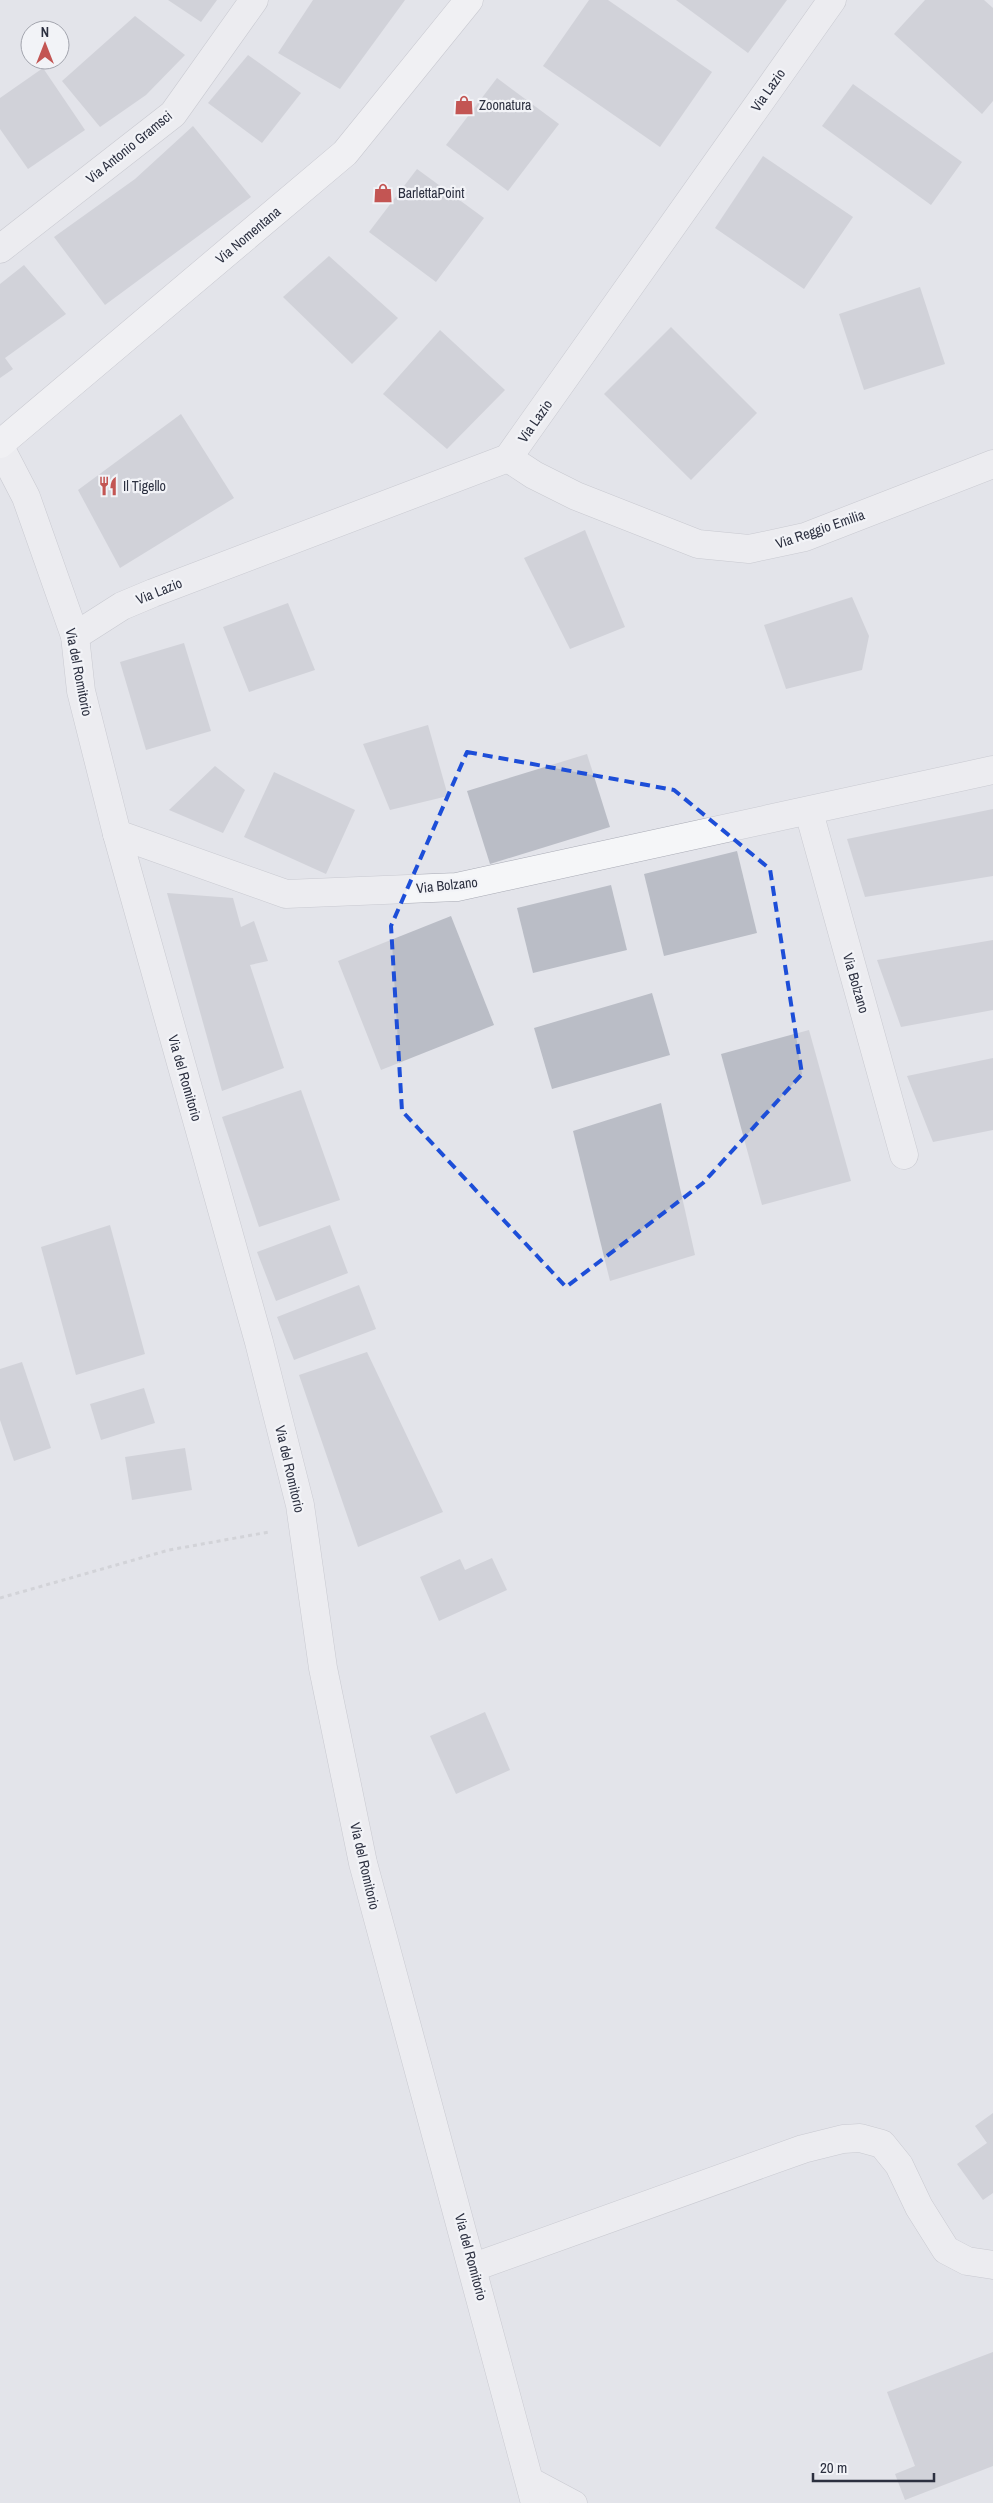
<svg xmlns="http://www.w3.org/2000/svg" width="993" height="2503" font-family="'Archivo Narrow',sans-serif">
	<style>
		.building { fill: #babdc6 }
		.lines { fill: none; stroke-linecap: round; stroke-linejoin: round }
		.lane-casing { stroke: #a8aab4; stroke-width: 25 }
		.street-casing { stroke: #a8aab4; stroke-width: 29 }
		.secondary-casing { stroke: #a8aab4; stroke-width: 29 }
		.path { stroke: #bdbfc4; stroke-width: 3; stroke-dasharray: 4 4; stroke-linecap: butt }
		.lane { stroke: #f5f6f8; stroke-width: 24 }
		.street { stroke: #f5f6f8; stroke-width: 28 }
		.secondary { stroke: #fff; stroke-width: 28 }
		.marked { fill: none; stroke: #1d4ed8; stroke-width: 4; stroke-dasharray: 10 6; stroke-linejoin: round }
		.labels { text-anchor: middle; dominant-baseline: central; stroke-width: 4.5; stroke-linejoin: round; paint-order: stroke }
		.street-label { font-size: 14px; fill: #2c3040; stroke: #f2f3f7 }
		.poi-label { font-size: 14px; fill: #2c3040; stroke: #f2f3f7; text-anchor: start }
	</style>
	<rect width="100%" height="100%" fill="#e3e4ea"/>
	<g class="building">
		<polygon points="168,0 217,0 201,22"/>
		<polygon points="313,0 405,0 340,89 278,53"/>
		<polygon points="589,0 608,0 712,72 660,147 543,66"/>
		<polygon points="676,0 787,0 748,53"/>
		<polygon points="925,0 984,0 993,8 993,101 982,114 894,34"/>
		<polygon points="135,16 185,55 146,95 100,127 62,81"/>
		<polygon points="248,55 301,93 262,143 208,103"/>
		<polygon points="43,68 85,130 28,169 0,129 0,98"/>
		<polygon points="497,78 559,124 508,191 446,145"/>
		<polygon points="853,84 962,162 931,205 822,126"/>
		<polygon points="193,126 251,197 105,305 54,237 135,179"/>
		<polygon points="763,156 853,217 804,289 715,228"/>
		<polygon points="417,169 484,218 436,282 369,232"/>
		<polygon points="329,256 398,318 352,364 283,297"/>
		<polygon points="24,265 66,314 5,358 13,369 0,378 0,284"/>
		<polygon points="920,287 945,364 864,390 839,314"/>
		<polygon points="671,327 757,413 691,480 604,394"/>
		<polygon points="440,330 505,390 447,449 383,394"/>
		<polygon points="181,414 234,498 120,568 78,490"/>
		<polygon points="585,530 625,627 570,649 524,558"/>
		<polygon points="852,597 869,636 862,670 786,689 764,625"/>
		<polygon points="288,603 315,670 249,692 223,627"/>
		<polygon points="184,643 211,731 146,750 120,662"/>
		<polygon points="428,725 448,796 390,810 363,744"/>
		<polygon points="587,754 610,827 490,864 467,791"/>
		<polygon points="215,766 245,790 223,833 169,810"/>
		<polygon points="274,772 355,810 326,874 244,837"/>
		<polygon points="993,809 993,876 865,897 847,839"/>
		<polygon points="737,851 757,933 664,956 644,874"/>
		<polygon points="611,885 627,950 533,973 517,908"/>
		<polygon points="167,893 233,898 241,927 254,921 268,961 250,965 284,1068 222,1091"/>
		<polygon points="451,916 494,1025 381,1070 338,961"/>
		<polygon points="993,940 993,1010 901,1027 877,960"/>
		<polygon points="652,993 670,1055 552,1089 534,1028"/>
		<polygon points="809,1030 851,1181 762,1205 721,1054"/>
		<polygon points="993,1058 993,1130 933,1142 907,1076"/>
		<polygon points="301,1090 340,1200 259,1227 222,1117"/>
		<polygon points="661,1103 695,1255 610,1281 573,1131"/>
		<polygon points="110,1225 145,1354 76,1375 41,1247"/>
		<polygon points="330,1225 348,1273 276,1301 257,1252"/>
		<polygon points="359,1285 376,1329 294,1360 277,1317"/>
		<polygon points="367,1352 443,1512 358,1547 299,1375"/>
		<polygon points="22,1362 51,1448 14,1461 0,1420 0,1369"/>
		<polygon points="144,1388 155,1423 101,1440 90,1404"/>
		<polygon points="185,1448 192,1490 132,1500 125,1457"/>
		<polygon points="492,1558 507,1590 439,1621 420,1577 460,1559 465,1570"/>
		<polygon points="485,1712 510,1770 456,1794 430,1736"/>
		<polygon points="993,2113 993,2193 983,2200 957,2164 987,2143 975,2126"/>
		<polygon points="993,2352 993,2466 905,2500 895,2474 915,2466 887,2392"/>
	</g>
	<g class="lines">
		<defs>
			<polyline id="lane" points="530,2479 575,2503"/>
			<g id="street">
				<polyline points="0,249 173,114 254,0"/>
				<polyline points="0,447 26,497 75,636 81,691 117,834 259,1342 300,1505 323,1668 363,1863 535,2503"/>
				<polyline points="508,458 534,475 576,496 698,544 749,549 805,537 993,464"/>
				<polyline points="75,636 122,606 153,593 508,458 832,0"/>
				<polyline points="809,812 904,1155"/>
				<polyline points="117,834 286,894 457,887 993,770"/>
				<polyline points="474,2267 803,2149 843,2139 860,2138 882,2144 899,2165 919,2207 946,2250 967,2261 993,2265"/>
			</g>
			<polyline id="secondary" points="0,444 345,153 469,0"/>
		</defs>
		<use href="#lane" class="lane-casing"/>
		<use href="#street" class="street-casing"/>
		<use href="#secondary" class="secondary-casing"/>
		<polyline class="path" points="0,1598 169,1550 269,1532"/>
		<use href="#lane" class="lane"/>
		<use href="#street" class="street"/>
		<use href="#secondary" class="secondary"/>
	</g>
	<path d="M0 0H993V2503H0ZM467 752 674 790 770 869 802 1074 703 1183 566 1287 402 1111 391 926Z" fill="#e3e4ea" fill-opacity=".55" fill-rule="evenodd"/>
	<path class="marked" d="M467 752 674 790 770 869 802 1074 703 1183 566 1287 402 1111 391 926Z"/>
	<defs>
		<symbol id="shop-bare" viewBox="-9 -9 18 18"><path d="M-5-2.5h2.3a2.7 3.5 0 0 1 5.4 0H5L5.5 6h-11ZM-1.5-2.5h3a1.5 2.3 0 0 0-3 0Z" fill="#c35553" stroke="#f2f3f7" stroke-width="2.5" paint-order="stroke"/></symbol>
		<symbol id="restaurant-bare" viewBox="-9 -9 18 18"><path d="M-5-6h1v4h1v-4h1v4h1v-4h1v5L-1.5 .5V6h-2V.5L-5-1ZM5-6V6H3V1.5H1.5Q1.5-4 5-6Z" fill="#c35553" stroke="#f2f3f7" stroke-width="2.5" paint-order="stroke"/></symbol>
	</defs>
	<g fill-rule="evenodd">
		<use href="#shop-bare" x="450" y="91" width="28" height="28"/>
		<use href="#shop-bare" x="369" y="179" width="28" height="28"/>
		<use href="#restaurant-bare" x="94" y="472" width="28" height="28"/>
	</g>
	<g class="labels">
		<g class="street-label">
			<text transform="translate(768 90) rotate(-55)">Via Lazio</text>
			<text transform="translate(129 147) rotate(-39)">Via Antonio Gramsci</text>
			<text transform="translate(248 235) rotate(-40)">Via Nomentana</text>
			<text transform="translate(535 421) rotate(-55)">Via Lazio</text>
			<text transform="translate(820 529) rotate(-19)">Via Reggio Emilia</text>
			<text transform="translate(159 591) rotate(-22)">Via Lazio</text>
			<text transform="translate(79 672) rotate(79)">Via del Romitorio</text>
			<text transform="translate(447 885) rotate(-6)">Via Bolzano</text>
			<text transform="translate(856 983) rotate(74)">Via Bolzano</text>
			<text transform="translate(185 1078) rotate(74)">Via del Romitorio</text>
			<text transform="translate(290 1469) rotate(77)">Via del Romitorio</text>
			<text transform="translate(365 1866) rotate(77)">Via del Romitorio</text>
			<text transform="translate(471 2257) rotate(75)">Via del Romitorio</text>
		</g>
		<g class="poi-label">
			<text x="479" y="105">Zoonatura</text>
			<text x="398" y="193">BarlettaPoint</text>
			<text x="123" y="486">Il Tigello</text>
		</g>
	</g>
	<g transform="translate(45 45)"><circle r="24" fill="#f2f3f7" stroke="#a3a5ae"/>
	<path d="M0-4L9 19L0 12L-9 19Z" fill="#c35553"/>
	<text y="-8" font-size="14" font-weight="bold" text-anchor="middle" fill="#2c3040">N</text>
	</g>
	<path d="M813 2473v8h121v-8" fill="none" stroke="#2c3040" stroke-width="2.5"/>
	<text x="820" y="2473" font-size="15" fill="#2c3040" stroke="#f2f3f7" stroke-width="4" paint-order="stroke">20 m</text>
</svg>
